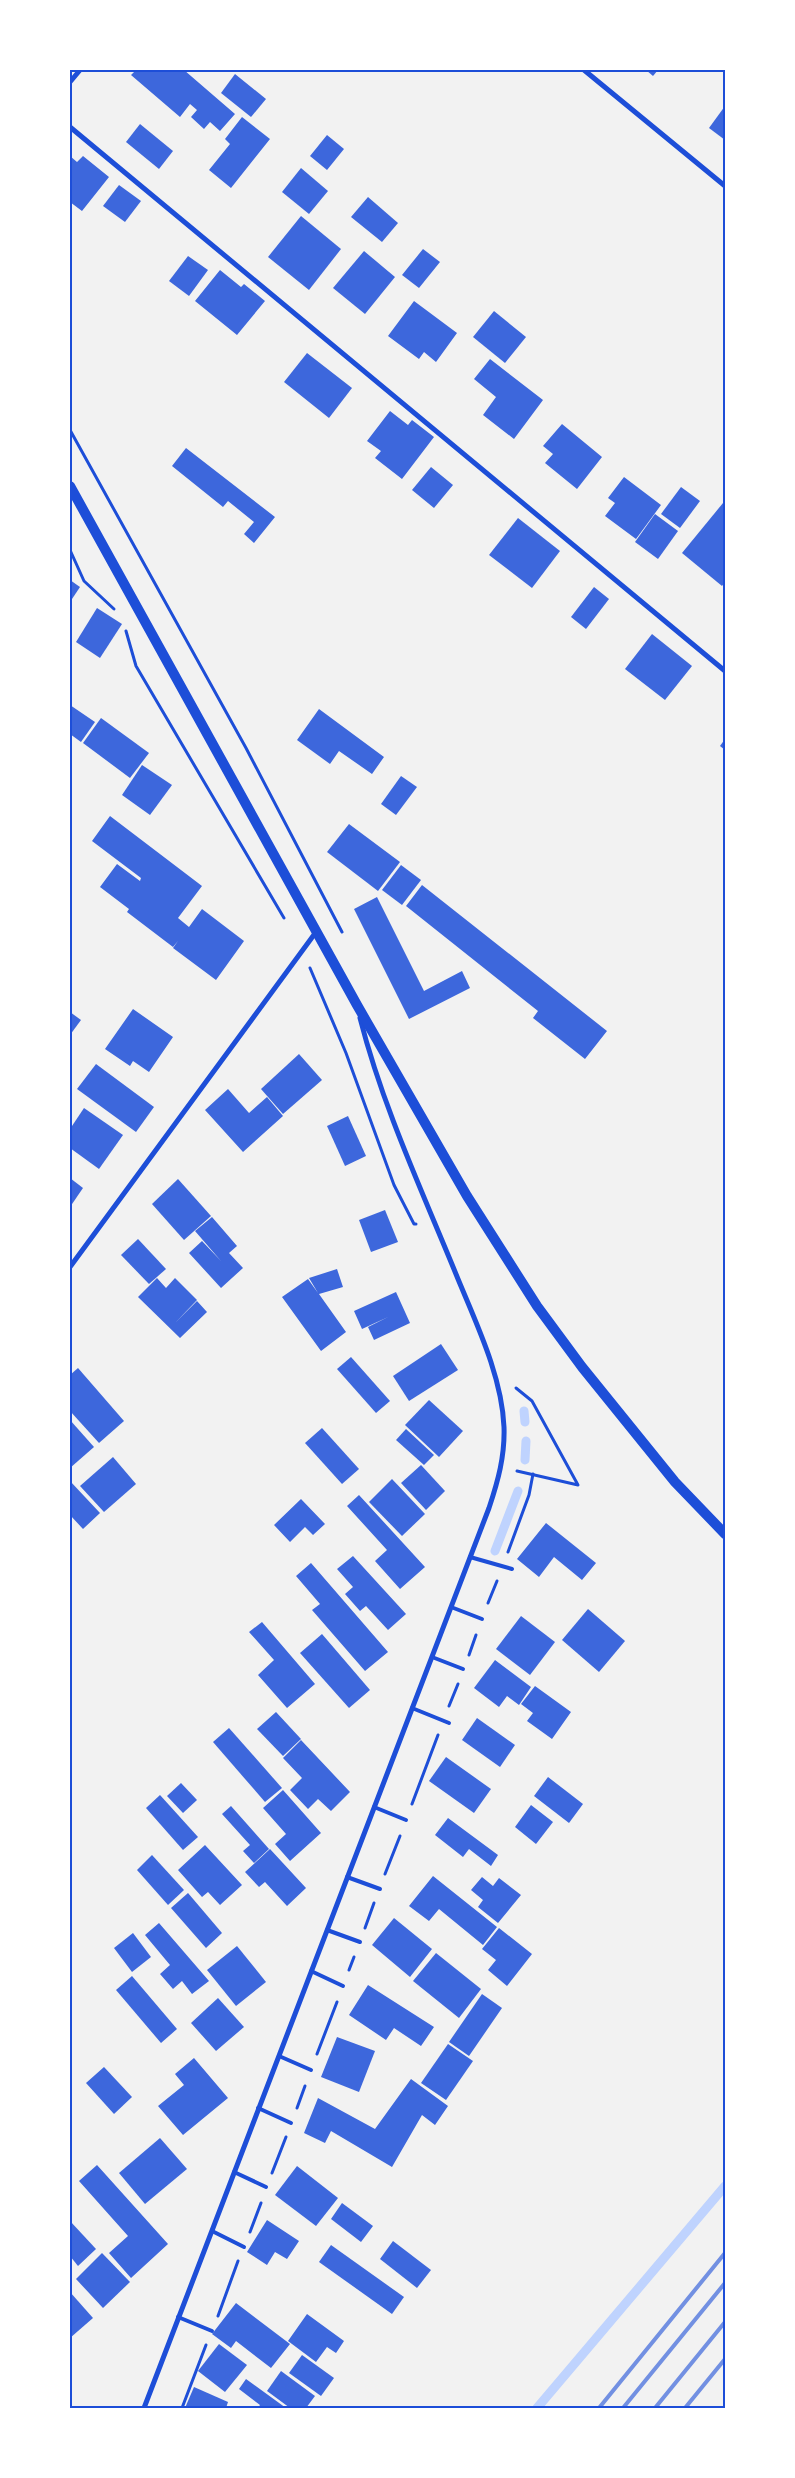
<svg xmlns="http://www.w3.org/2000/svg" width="795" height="2478" font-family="'IBM Plex Sans',sans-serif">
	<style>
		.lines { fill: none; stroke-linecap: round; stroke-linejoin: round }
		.stream { stroke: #bfd3fe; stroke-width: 9 }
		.building { fill: #3d67dc }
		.path { stroke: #1d4ed8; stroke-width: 3 }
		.service { stroke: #1d4ed8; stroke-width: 4 }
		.minor { stroke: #1d4ed8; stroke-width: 5 }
		.secondary { stroke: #1d4ed8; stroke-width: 10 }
		.rail { stroke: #7290e2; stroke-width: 4 }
		.neatline { fill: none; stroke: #1d4ed8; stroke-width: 2 }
	</style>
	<rect width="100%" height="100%" fill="#f2f2f2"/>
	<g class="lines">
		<g class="stream">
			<polyline points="524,1411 525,1422"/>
			<polyline points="525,1460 526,1441"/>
			<polyline points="495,1551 518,1491"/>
			<polyline points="537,2408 725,2186"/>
		</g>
	</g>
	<g class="building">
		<polygon points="136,70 184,70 235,114 220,131 210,122 204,129 191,117 197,110 190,104 180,117 131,75"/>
		<polygon points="646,70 658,70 653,76"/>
		<polygon points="235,74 266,99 251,117 221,93"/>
		<polygon points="725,106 725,140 709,128"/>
		<polygon points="242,117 270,139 231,188 209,170 230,144 225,139"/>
		<polygon points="140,124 173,151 159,169 126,142"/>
		<polygon points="327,135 344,149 327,170 310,156"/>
		<polygon points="70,156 77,162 83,156 109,177 82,211 70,202"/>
		<polygon points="301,168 328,191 309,214 282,192"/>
		<polygon points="119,185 141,201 125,222 103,206"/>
		<polygon points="368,197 398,223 382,242 351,217"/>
		<polygon points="301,216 341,249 309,290 268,257"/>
		<polygon points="423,249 440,262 419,288 402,275"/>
		<polygon points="364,251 395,277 365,314 333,288"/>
		<polygon points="188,256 208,270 189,296 169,281"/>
		<polygon points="220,270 241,287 244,284 265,301 237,335 195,301"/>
		<polygon points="414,301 457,333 436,362 424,352 419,359 388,336"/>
		<polygon points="494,311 526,337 505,363 473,337"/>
		<polygon points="307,353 352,388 329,418 284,382"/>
		<polygon points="490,359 543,400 514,439 483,415 496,397 474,379"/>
		<polygon points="390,411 408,425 412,420 434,437 402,479 375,458 381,451 367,441"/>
		<polygon points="562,424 602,457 577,489 545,463 553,454 543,446"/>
		<polygon points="186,448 275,517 254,543 244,534 254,522 228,501 223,507 172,466"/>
		<polygon points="431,467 453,485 434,508 412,490"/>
		<polygon points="624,477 661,505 636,539 605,516 615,503 608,498"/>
		<polygon points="681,487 700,501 680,528 661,514"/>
		<polygon points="723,503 725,505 725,582 722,586 682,553"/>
		<polygon points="655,514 678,531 658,559 635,542"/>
		<polygon points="518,518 560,551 532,588 489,555"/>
		<polygon points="70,580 80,587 70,602"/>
		<polygon points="594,587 609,599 586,629 571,617"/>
		<polygon points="97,608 122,624 100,658 76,642"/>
		<polygon points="652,634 692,666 665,700 625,669"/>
		<polygon points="70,705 95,722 81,742 70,734"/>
		<polygon points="319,709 384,757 372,774 339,751 330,764 297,740"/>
		<polygon points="101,718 149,753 130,778 83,743"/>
		<polygon points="725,739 725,750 720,746"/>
		<polygon points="142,765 172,785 150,815 122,795"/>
		<polygon points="401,776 417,787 396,815 381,804"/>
		<polygon points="110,816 202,886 178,918 189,927 202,909 244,941 216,980 173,948 178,941 173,947 127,912 129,909 100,887 117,864 140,881 141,878 92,841"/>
		<polygon points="349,824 400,862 378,891 327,852"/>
		<polygon points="401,865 421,880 402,905 382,890"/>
		<polygon points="422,885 607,1031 585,1059 533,1018 538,1011 406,906"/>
		<polygon points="377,897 424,991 462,971 470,988 409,1019 354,909"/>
		<polygon points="133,1009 173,1037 149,1072 133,1061 130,1066 105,1049"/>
		<polygon points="70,1012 81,1020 70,1035"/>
		<polygon points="299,1054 322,1080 283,1114 261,1089"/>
		<polygon points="96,1064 154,1107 136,1132 77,1089"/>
		<polygon points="228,1089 249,1113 267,1097 283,1116 243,1152 205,1110"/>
		<polygon points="84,1108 123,1135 99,1169 70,1148 70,1129"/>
		<polygon points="348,1116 366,1156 345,1166 327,1126"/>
		<polygon points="70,1178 83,1188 70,1207"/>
		<polygon points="178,1179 211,1216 184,1240 152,1204"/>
		<polygon points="385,1210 398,1242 371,1252 359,1220"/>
		<polygon points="212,1217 237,1246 229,1253 243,1268 221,1288 189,1253 202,1241 221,1261 195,1231"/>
		<polygon points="138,1239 166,1269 149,1284 121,1255"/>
		<polygon points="337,1269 343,1287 319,1294 346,1332 321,1351 282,1297 308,1279 318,1293 309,1278"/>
		<polygon points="157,1278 166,1288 175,1278 197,1300 175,1323 197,1301 207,1312 180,1338 138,1297"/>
		<polygon points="396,1292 410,1323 374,1340 368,1327 388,1317 362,1329 354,1311"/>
		<polygon points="441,1344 458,1370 409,1401 393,1376"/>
		<polygon points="351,1357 390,1401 376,1413 337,1369"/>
		<polygon points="78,1368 124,1421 99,1443 70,1411 70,1375"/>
		<polygon points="429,1400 463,1431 439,1457 405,1425"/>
		<polygon points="70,1420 94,1447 70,1468"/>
		<polygon points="322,1428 359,1469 342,1484 305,1443"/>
		<polygon points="406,1429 434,1455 424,1465 396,1440"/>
		<polygon points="113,1457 136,1484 104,1512 80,1486"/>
		<polygon points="421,1465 445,1491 426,1510 401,1483"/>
		<polygon points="392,1479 425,1514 402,1536 369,1502"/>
		<polygon points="70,1481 100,1513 83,1529 70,1515"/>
		<polygon points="359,1495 425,1567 400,1589 375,1561 387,1550 347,1506"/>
		<polygon points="301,1499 325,1524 313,1535 305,1527 290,1542 274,1525"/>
		<polygon points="546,1523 596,1563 582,1580 554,1557 539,1577 517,1559"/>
		<polygon points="353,1556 406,1614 388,1630 366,1606 360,1611 345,1594 353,1587 337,1569"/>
		<polygon points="311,1563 388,1652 365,1671 312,1610 320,1604 296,1576"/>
		<polygon points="588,1609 625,1641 599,1672 562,1640"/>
		<polygon points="521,1616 555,1642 530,1675 496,1649"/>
		<polygon points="262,1622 315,1684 287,1708 258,1675 274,1660 249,1632"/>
		<polygon points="322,1634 370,1690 349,1708 300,1653"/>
		<polygon points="495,1660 531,1687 519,1705 507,1696 499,1707 474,1688"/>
		<polygon points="535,1686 571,1712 552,1739 527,1721 533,1713 521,1704"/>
		<polygon points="276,1712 301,1739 283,1756 257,1729"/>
		<polygon points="477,1718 515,1745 500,1767 462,1740"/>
		<polygon points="229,1728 282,1788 265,1802 213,1742"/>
		<polygon points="301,1740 350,1792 331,1811 318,1799 308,1809 290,1790 302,1778 283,1758"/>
		<polygon points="446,1757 491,1789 474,1813 429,1781"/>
		<polygon points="548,1777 583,1804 569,1823 534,1796"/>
		<polygon points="181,1783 197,1800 183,1813 167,1796"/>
		<polygon points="283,1790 321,1833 290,1861 275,1844 286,1834 263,1808"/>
		<polygon points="160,1795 198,1837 183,1850 146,1808"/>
		<polygon points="531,1805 553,1822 536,1844 515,1827"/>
		<polygon points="231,1806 269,1849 254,1863 243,1851 250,1845 222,1814"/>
		<polygon points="448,1818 498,1855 491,1866 469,1849 463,1857 435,1835"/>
		<polygon points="205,1845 242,1885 220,1905 208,1892 202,1897 178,1870"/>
		<polygon points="270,1849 306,1888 287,1906 265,1882 259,1887 245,1872"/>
		<polygon points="152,1855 184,1890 168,1905 137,1870"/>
		<polygon points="433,1876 497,1927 483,1945 439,1909 429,1921 409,1906"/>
		<polygon points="482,1877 493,1886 499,1878 521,1895 498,1923 478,1907 483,1900 471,1890"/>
		<polygon points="188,1893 222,1933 206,1948 171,1908"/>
		<polygon points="394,1918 432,1949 410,1977 372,1945"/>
		<polygon points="159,1923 209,1981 192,1994 182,1981 173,1989 160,1974 170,1965 145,1935"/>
		<polygon points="499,1928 532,1954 507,1986 488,1970 496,1960 482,1949"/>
		<polygon points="133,1933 151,1957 132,1972 114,1948"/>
		<polygon points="237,1946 266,1982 236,2006 207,1970"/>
		<polygon points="436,1953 481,1989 459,2018 413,1981"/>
		<polygon points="132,1976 177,2029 161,2043 116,1990"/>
		<polygon points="368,1985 434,2027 421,2046 394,2028 386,2040 349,2015"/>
		<polygon points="482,1994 502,2008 469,2056 449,2042"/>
		<polygon points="218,1998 244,2027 216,2051 191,2023"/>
		<polygon points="337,2037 375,2051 359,2092 321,2077"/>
		<polygon points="448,2044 473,2061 446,2100 421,2083"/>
		<polygon points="194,2058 228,2098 183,2135 158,2106 184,2085 175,2074"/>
		<polygon points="104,2067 132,2097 114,2114 86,2083"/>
		<polygon points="411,2079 448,2106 435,2125 422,2115 392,2167 331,2131 325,2143 304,2133 318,2098 375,2129"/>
		<polygon points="160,2138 187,2169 145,2204 119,2173"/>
		<polygon points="97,2165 168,2244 131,2278 109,2253 128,2236 79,2181"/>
		<polygon points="297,2166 338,2198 316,2226 275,2195"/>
		<polygon points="342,2203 373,2226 361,2242 331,2219"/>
		<polygon points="267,2220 299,2241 287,2259 275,2252 267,2265 247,2252"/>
		<polygon points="70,2221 96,2249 78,2266 70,2256"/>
		<polygon points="393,2241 431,2270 417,2288 380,2259"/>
		<polygon points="331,2245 404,2297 392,2314 319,2262"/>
		<polygon points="102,2253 130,2282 103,2308 76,2279"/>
		<polygon points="70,2292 93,2318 70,2338"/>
		<polygon points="236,2303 290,2344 271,2368 236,2341 231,2348 212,2334"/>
		<polygon points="307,2314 344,2341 336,2353 327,2347 316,2362 288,2341"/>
		<polygon points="219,2344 247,2365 225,2392 198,2371"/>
		<polygon points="302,2355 334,2378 321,2396 289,2373"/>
		<polygon points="281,2371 315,2396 306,2408 290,2408 267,2391"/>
		<polygon points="246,2379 286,2408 258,2408 260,2405 239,2389"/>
		<polygon points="194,2387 228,2402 226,2408 185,2408"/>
	</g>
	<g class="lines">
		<g class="path">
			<polyline points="70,430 246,748 342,932"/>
			<polyline points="70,550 84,581 114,609"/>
			<polyline points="126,631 136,666 284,918"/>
			<polyline points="310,968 346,1053 394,1185 414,1224 416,1224"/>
			<polyline points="516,1388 532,1401 578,1485 517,1471"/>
			<polyline points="508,1552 529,1495 533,1474"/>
			<polyline points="488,1603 497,1581"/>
			<polyline points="469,1655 476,1635"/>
			<polyline points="449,1706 458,1684"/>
			<polyline points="412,1804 438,1735"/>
			<polyline points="385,1874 400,1836"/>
			<polyline points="365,1928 374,1903"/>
			<polyline points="349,1970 354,1957"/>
			<polyline points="317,2054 337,2002"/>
			<polyline points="297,2108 305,2086"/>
			<polyline points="272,2173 286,2137"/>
			<polyline points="250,2232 261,2203"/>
			<polyline points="218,2316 238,2261"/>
			<polyline points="182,2408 206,2345"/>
		</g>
		<g class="service">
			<polyline points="470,1557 512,1569"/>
			<polyline points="451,1607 482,1619"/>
			<polyline points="432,1657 463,1669"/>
			<polyline points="412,1708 449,1723"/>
			<polyline points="374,1807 406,1820"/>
			<polyline points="347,1877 380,1889"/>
			<polyline points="327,1930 360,1942"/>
			<polyline points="311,1971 343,1986"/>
			<polyline points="279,2056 311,2070"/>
			<polyline points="258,2108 291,2123"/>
			<polyline points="234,2172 266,2187"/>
			<polyline points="212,2231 244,2247"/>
			<polyline points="178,2317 212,2331"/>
		</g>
		<g class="minor">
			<polyline points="584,70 725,186"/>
			<polyline points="70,82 80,70"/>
			<polyline points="70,127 725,671"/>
			<polyline points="70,1267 316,932"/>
			<path d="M144 2408 489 1508C498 1481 505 1456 504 1427 502 1377 477 1325 458 1279 423 1193 383 1108 360 1018"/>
		</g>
		<polyline class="secondary" points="70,486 357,1005 467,1196 537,1306 582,1367 675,1482 725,1534"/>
		<g class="rail">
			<polyline points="599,2408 725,2253"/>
			<polyline points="623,2408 725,2283"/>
			<polyline points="655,2408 725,2322"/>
			<polyline points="685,2408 725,2359"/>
		</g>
	</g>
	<rect width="795" height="2478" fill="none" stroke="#ffffff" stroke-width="142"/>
	<rect x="71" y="71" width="653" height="2336" class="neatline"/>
</svg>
